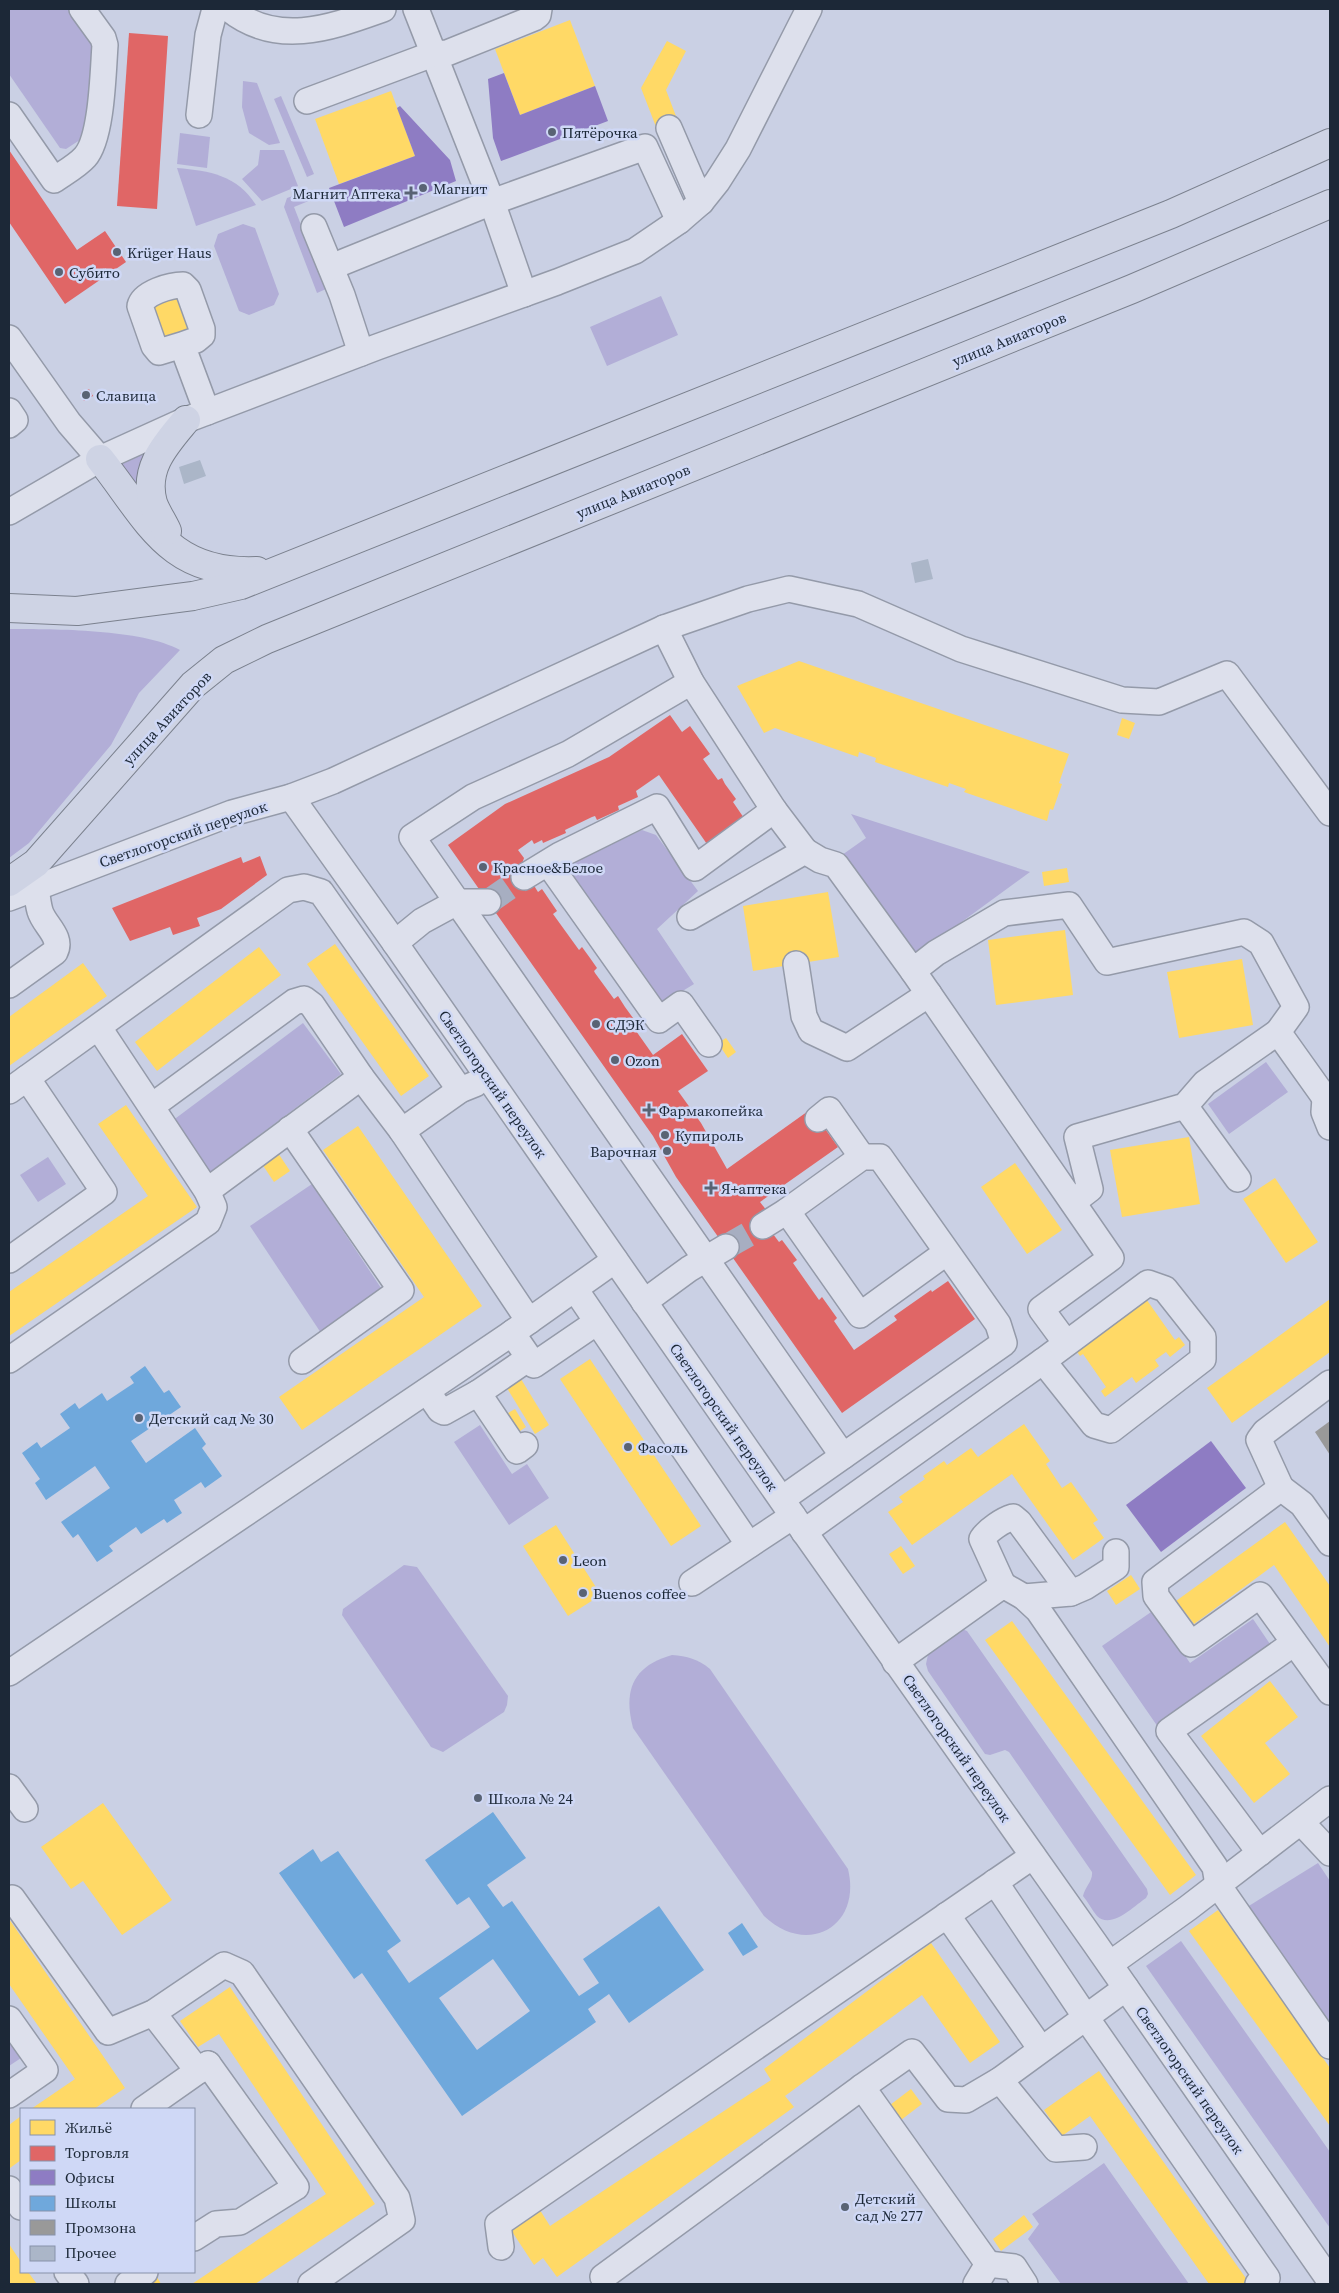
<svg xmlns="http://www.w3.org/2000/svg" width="1339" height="2293" font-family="'Source Serif 4',serif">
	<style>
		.green { fill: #b2aed7 }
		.homes { fill: #ffd966 }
		.shops { fill: #e06666 }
		.offices { fill: #8e7cc3 }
		.schools { fill: #6fa8dc; fill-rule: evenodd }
		.industry { fill: #999 }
		.building { fill: #abb6c8 }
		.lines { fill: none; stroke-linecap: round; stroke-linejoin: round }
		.minor-tunnel { stroke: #a7aec1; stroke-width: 25; stroke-dasharray: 25 12; stroke-linecap: butt }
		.minor-casing { stroke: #949aa9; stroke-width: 28 }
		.major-casing { stroke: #7b818e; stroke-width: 30 }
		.minor { stroke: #dde0ec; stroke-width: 25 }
		.major { stroke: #ced3e4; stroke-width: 28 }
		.poi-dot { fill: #596374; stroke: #cfd8f6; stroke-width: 2 }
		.labels { text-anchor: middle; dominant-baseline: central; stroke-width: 5; stroke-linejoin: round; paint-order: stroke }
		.poi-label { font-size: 15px; fill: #1c2837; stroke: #cfd8f6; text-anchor: start }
		.street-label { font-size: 15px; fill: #1c2837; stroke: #cfd8f6 }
	</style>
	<rect width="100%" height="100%" fill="#cad0e4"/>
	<g class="green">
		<polygon points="9,9 72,9 98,43 86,136 66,149 60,148 9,74"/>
		<polygon points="243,81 257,83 280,143 269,145 249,133 242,107"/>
		<polygon points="281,96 314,174 307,177 274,99"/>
		<polygon points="180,133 210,137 207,168 177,164"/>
		<polygon points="260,150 284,150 298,186 262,201 242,179 258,165"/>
		<path d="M177 168C210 171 237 175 256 205L196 226Z"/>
		<polygon points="308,191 311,200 294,207 326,289 317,293 284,207 287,198"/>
		<polygon points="243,224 255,228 279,294 274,305 249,315 239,311 214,246 218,234"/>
		<polygon points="661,296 678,335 607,366 590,327"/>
		<polygon points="152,449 143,493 118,466"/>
		<path d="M9 629C54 629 142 629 180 650L139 693 111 745 29 843 9 858Z"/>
		<polygon points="851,814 1030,872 915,956 842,855 866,838"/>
		<polygon points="642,830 656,835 698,891 657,929 694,984 668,1000 660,1002 568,875 574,862"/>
		<polygon points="303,1023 341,1074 206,1175 168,1124"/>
		<polygon points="1266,1062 1288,1092 1229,1134 1208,1104"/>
		<polygon points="48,1157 66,1184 38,1202 20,1175"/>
		<polygon points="312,1184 383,1291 321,1333 250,1226"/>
		<polygon points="480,1425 512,1474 527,1464 549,1498 509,1525 454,1442"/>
		<polygon points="404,1565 417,1567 508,1696 507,1705 504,1712 443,1752 431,1747 342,1615 343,1609"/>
		<polygon points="1154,1610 1190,1663 1253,1619 1272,1647 1158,1727 1102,1646"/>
		<path d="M962 1629 967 1631 1147 1889 1148 1894 1146 1898C1134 1906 1111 1930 1097 1916 1092 1910 1088 1902 1083 1896 1085 1887 1093 1881 1092 1872L1009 1752 1005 1750 990 1755 985 1754 928 1671 926 1664 929 1650Z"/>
		<path d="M672 1655C687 1656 698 1659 710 1669L848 1869C862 1927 807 1957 764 1916L633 1728C623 1690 633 1666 672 1655Z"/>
		<polygon points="1318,1863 1330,1881 1330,2035 1244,1909"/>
		<polygon points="1181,1941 1330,2152 1330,2228 1146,1966"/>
		<polygon points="9,2029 27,2054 9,2066"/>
		<polygon points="1104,2163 1189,2284 1061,2284 1028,2239 1039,2224 1032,2214"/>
	</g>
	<g class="homes">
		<polygon points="570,20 595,86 520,115 495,49"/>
		<polygon points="667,41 686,51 666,90 679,124 658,132 641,88"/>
		<polygon points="391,91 415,156 339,184 315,119"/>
		<polygon points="175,293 189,329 162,339 148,303"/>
		<polygon points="799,661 1069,754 1059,783 1062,784 1053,810 1050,809 1047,821 964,792 966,789 949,783 948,787 875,762 876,758 859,752 858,757 775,728 764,733 737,686"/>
		<polygon points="1122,718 1135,723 1129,739 1117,735"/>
		<polygon points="1067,868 1069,882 1044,886 1042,872"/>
		<polygon points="828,892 839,957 753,971 743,906"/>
		<polygon points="1065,930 1073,995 996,1005 988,940"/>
		<polygon points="335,944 429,1076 401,1096 307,964"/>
		<polygon points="259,947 281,975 157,1071 135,1042"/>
		<polygon points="1242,959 1253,1025 1179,1038 1167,972"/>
		<polygon points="83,963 107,996 9,1066 9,1017"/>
		<polygon points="726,1038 736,1052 728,1058 718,1043"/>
		<polygon points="126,1105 197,1207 9,1336 9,1292 148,1196 98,1124"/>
		<polygon points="358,1126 482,1306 302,1430 279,1397 424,1297 323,1150"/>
		<polygon points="1189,1137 1200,1204 1122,1217 1110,1150"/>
		<polygon points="274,1147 290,1171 274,1182 258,1158"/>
		<polygon points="1015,1163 1062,1230 1027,1254 981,1187"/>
		<polygon points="1275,1178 1318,1242 1286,1263 1243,1199"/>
		<polygon points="1144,1296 1175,1340 1179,1337 1185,1345 1170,1357 1166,1352 1155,1360 1159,1366 1136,1383 1132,1377 1105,1397 1101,1391 1106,1387 1083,1354 1080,1356 1073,1346"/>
		<polygon points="1330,1299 1330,1352 1232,1423 1207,1388"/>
		<polygon points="590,1359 701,1526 671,1546 560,1379"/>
		<polygon points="521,1379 549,1425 535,1434 507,1388"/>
		<polygon points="515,1409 526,1427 514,1435 503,1416"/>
		<polygon points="1024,1424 1050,1461 1046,1464 1062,1488 1071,1482 1098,1520 1093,1523 1104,1538 1073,1560 1012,1474 912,1545 888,1512 903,1502 899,1497 925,1479 923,1476 944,1461 947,1465 971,1448 978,1457"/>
		<polygon points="1285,1522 1330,1586 1330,1647 1274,1565 1194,1624 1176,1601"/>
		<polygon points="556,1525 601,1595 568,1616 523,1546"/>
		<polygon points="901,1546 915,1566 903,1574 889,1554"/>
		<polygon points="1131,1575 1140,1589 1116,1605 1107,1591"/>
		<polygon points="1012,1621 1196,1875 1170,1895 985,1640"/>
		<polygon points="1270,1681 1298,1717 1265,1743 1290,1774 1254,1803 1201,1736"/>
		<polygon points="103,1803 172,1900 122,1935 83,1881 71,1889 41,1847"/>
		<polygon points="1218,1910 1330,2068 1330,2126 1189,1931"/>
		<polygon points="9,1919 125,2088 94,2109 31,2109 75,2079 9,1984"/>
		<polygon points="931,1943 1000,2042 970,2063 922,1995 785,2096 794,2107 557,2277 543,2258 534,2265 509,2227 538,2207 550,2226 771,2080 764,2069"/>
		<polygon points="230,1987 375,2204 255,2284 192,2284 326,2194 219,2034 198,2047 180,2021"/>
		<polygon points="1099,2071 1250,2284 1209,2284 1090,2116 1062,2136 1044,2110"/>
		<polygon points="911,2089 922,2104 901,2120 890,2105"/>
		<polygon points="21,2116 21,2160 10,2168 9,2125"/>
		<polygon points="1024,2215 1033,2227 1001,2251 993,2239"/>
		<polygon points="9,2244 21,2262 21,2272 28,2272 37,2284 9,2284"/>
		<polygon points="157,2277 161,2284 146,2284"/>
	</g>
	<g class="shops">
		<polygon points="129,33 168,36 157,209 117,206"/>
		<polygon points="9,150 77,250 105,231 126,262 65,304 9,222"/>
		<polygon points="89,389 93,396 84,401 80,393"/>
		<polygon points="670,715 682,732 690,726 710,754 703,759 718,780 722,778 725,784 736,799 733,802 746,821 709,847 659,775 636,791 638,797 618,806 619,810 597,820 595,816 592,817 565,830 566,833 543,843 542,840 534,844 532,840 518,850 524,858 522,864 533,884 538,892 542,889 557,911 553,914 579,950 582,947 590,958 597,968 594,971 595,973 614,999 618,996 625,1007 633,1018 629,1021 653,1055 682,1034 708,1071 678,1091 701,1123 727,1169 811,1109 838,1147 760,1202 767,1211 773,1234 779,1242 782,1240 797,1260 793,1263 819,1300 822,1297 837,1318 834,1321 854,1350 897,1320 894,1316 931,1290 932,1292 948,1281 975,1319 842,1413 676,1177 653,1136 448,845 505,804 609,757"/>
		<polygon points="260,856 267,875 221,909 197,918 200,926 173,935 170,927 130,941 112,908 241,857 243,863"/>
	</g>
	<g class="offices">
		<polygon points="504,73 520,115 595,86 608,121 501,161 493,138 488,79"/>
		<polygon points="400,106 450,160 456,181 344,227 329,188 415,156 397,108"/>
		<polygon points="1211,1441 1246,1488 1161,1552 1126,1505"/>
	</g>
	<g class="schools">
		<polygon points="145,1366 164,1393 169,1390 181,1407 131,1441 146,1463 195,1428 206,1444 202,1448 222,1476 205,1488 201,1482 174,1500 182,1513 167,1523 164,1519 141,1534 136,1527 109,1546 113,1551 97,1562 78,1534 73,1538 61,1522 110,1488 95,1466 46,1500 35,1483 40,1479 22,1453 37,1442 41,1448 70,1428 60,1414 75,1403 79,1409 102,1393 107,1401 134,1383 130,1377"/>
		<path d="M493 1812 526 1858 487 1885 503 1907 512 1901 579 1996 599 1983 583 1959 659 1906 704 1970 629 2023 609 1994 588 2009 596 2022 462 2116 362 1973 354 1979 279 1873 313 1849 321 1862 338 1851 401 1941 387 1951 409 1983 490 1927 469 1897 457 1905 425 1860ZM493 1959 530 2011 477 2050 439 1998Z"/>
		<polygon points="742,1923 758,1947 743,1956 728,1933"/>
	</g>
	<polygon class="industry" points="1330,1421 1330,1455 1315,1432"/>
	<g class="building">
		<polygon points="200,460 206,476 184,484 179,467"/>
		<polygon points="928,559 933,579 915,583 911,563"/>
	</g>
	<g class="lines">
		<g class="minor-tunnel">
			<polyline points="488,902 524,877"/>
			<polyline points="726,1247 763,1226"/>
		</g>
		<defs>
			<g id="minor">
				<path d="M229 9C278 48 332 27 383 9"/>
				<polyline points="416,9 492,202 524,294"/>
				<polyline points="307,101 433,54 447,53 534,18 538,15 539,9"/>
				<path d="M9 115 54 180C64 173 77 166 85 157 102 138 103 72 105 45L103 38 82 9"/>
				<polyline points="199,115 208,35 215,9"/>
				<polyline points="669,128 701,202"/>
				<polyline points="314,227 342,295 361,353"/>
				<polyline points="331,267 492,202 645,147 679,221"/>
				<polyline points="9,338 69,423 100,459"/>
				<path d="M182 345 196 340 202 335V329L188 290 183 285C170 285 143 293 140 306L154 346 159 352 182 345 207 412"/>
				<polyline points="9,411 15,420 9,425"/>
				<polyline points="9,512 100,459 186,420 377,347 557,282 635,251 679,221 701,202 717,182 738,149 809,9"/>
				<polyline points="664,628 691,682 774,810 805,851"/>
				<polyline points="691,682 568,754 473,797 412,837 843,1456"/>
				<polyline points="291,797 395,943 793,1516 1094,1942 1330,2281"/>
				<polyline points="548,863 659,1020 681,1004 709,1044"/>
				<polyline points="524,877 560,855 657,807 695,868 774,810"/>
				<polyline points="9,898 232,813 291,797 333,781 664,628 748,599 789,589 858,604 961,649 1122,700 1159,702 1227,674 1330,813"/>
				<polyline points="690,917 805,851 820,860 836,865 913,971 936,953 1004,913 1069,905 1107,962 1244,932 1261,943 1296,1007 1278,1032 1325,1098"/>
				<polyline points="395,943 422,921 457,902 488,902"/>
				<polyline points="796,964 804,1016 811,1031 847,1048 929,994"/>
				<polyline points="913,971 1111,1258 1041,1309 1066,1343"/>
				<path d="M9 985 55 952C63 937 44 925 40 911 38 904 37 895 36 887"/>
				<polyline points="9,1091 288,890 304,887 321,892 460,1090"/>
				<polyline points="1330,1094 1325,1098 1324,1112 1330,1127"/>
				<polyline points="152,1106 294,1002 304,999 312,1005 361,1077 402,1131 529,1321"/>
				<polyline points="1185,1106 1238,1179"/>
				<polyline points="818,1119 829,1110 862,1157"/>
				<polyline points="290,1129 401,1290 302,1361"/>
				<polyline points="402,1131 460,1090 475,1084"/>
				<polyline points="207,1191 361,1077"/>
				<polyline points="1073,1202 1090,1189 1077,1137 1185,1106 1205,1083 1278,1032"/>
				<polyline points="763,1226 787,1211"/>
				<polyline points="9,1260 104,1192 27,1078"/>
				<polygon points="1148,1283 1165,1289 1203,1337 1203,1359 1111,1430 1094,1425 1043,1361"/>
				<polyline points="575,1289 749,1545"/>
				<polyline points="644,1302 689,1269 726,1247"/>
				<polyline points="512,1333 534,1365 597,1322"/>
				<polyline points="9,1360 208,1222 214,1207 207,1191 99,1028"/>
				<polyline points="427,1391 440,1410 444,1412 478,1393 517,1451 525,1445"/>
				<polyline points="478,1393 529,1358"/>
				<polyline points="1281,1488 1259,1440 1265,1432 1330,1383"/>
				<polyline points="782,1499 1004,1343 998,1324 880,1157 862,1157 787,1211 860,1315 947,1252"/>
				<polyline points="804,1532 1043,1361"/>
				<polyline points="1330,1543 1302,1504 1281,1488 1155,1582 1156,1596 1191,1644 1260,1595 1330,1692"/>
				<polyline points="692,1583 793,1516"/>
				<path d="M1003 1585 982 1539C988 1530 1003 1520 1013 1517L1019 1522 1071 1593"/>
				<polyline points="1024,1597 1071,1593 1085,1587 1116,1567 1116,1552"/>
				<polyline points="895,1662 1003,1585 1024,1597 1038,1610 1215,1867 1218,1885 1330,2046"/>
				<polyline points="9,1673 512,1333 615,1260"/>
				<polyline points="9,1787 25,1809"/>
				<polyline points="1301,1822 1330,1853"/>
				<polyline points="1260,1853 1169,1731 1294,1643"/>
				<polyline points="995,1882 1085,2016 1267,2278 1258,2284"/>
				<polyline points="9,1900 12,1898 108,2032 153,2013 224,1965 242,1973 397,2198 402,2220 311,2284"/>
				<polyline points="947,1915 1041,2049"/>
				<polyline points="1110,1964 1188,1908 1330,1799"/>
				<polyline points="153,2013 198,2071 208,2064 296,2187 240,2222 216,2224 194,2238"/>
				<polyline points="9,2019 45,2070 9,2095"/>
				<polyline points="1000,2080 1056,2149 1084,2147"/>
				<polyline points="144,2109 208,2064"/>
				<polyline points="9,2189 21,2207"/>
				<polyline points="501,2247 498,2224 1033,1856"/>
				<polyline points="988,2264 1014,2267 1025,2284"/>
				<polyline points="67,2272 76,2284"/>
				<polyline points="603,2277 862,2087"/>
				<polyline points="128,2284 145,2272"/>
				<polyline points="976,2284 988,2264 862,2087 912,2052 948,2099 966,2100 1000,2080 1126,1988"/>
			</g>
			<g id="major">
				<path d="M100 459C148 519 167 575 257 571"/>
				<path d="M167 531C163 522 156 512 153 503 143 468 166 444 186 420"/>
				<polyline points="9,608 77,611 193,596 241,585 1171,214 1330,143"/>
				<polyline points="9,882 36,863 193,685 224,660 267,639 1132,289 1330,204"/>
			</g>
		</defs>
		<use href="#minor" class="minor-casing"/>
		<use href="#major" class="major-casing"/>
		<use href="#minor" class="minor"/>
		<use href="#major" class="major"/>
	</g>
	<g class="poi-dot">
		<circle cx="552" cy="132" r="5"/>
		<circle cx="423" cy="188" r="5"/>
		<path d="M408.5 185.5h5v5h5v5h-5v5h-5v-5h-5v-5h5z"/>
		<circle cx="117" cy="252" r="5"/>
		<circle cx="59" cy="272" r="5"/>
		<circle cx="86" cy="395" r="5"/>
		<circle cx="483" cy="867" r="5"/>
		<circle cx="596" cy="1024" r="5"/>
		<circle cx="615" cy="1060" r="5"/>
		<path d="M646.5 1102.5h5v5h5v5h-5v5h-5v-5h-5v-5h5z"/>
		<circle cx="665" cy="1135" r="5"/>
		<circle cx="667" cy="1151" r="5"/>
		<path d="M708.5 1180.5h5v5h5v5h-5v5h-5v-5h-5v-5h5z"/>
		<circle cx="139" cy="1418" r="5"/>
		<circle cx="628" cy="1447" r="5"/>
		<circle cx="563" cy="1560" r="5"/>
		<circle cx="583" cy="1593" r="5"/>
		<circle cx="478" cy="1798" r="5"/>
		<circle cx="845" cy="2207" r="5"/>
	</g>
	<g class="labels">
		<g class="poi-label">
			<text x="562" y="132">Пятёрочка</text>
			<text x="433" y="188">Магнит</text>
			<text x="401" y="193" text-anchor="end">Магнит Аптека</text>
			<text x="127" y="252">Krüger Haus</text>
			<text x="69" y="272">Субито</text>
			<text x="96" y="395">Славица</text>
			<text x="493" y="867">Красное&amp;Белое</text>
			<text x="606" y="1024">СДЭК</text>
			<text x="625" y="1060">Ozon</text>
			<text x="659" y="1110">Фармакопейка</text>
			<text x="675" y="1135">Купироль</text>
			<text x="657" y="1151" text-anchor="end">Варочная</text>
			<text x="721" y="1188">Я+аптека</text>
			<text x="149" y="1418">Детский сад № 30</text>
			<text x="638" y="1447">Фасоль</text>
			<text x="573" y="1560">Leon</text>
			<text x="593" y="1593">Buenos coffee</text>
			<text x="488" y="1798">Школа № 24</text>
			<text x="855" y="2198">Детский<tspan x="855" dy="17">сад № 277</tspan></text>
		</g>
		<g class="street-label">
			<text transform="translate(1009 339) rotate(-22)">улица Авиаторов</text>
			<text transform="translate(633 491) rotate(-22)">улица Авиаторов</text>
			<text transform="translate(167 718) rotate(-47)">улица Авиаторов</text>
			<text transform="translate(183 834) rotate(-19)">Светлогорский переулок</text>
			<text transform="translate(493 1084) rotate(55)">Светлогорский переулок</text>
			<text transform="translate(724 1417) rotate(55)">Светлогорский переулок</text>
			<text transform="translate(957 1748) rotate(55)">Светлогорский переулок</text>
			<text transform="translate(1190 2080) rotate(55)">Светлогорский переулок</text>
		</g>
	</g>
	<rect width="1339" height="2293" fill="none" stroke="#1c2837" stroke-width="20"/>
	<rect x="20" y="2108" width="175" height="165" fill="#cfd8f6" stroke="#8792aa"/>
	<rect x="30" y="2120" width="25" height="15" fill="#ffd966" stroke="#8792aa"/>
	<text x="65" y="2133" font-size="15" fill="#1c2837">Жильё</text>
	<rect x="30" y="2146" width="25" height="15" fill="#e06666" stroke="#8792aa"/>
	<text x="65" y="2158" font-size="15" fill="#1c2837">Торговля</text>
	<rect x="30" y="2170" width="25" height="15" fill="#8e7cc3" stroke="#8792aa"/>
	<text x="65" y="2183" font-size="15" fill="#1c2837">Офисы</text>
	<rect x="30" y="2196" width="25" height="15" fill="#6fa8dc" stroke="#8792aa"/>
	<text x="65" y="2208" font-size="15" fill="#1c2837">Школы</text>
	<rect x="30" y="2220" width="25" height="15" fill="#999999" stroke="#8792aa"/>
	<text x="65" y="2233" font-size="15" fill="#1c2837">Промзона</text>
	<rect x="30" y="2246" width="25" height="15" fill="#abb6c8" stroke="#8792aa"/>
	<text x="65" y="2258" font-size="15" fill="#1c2837">Прочее</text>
</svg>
